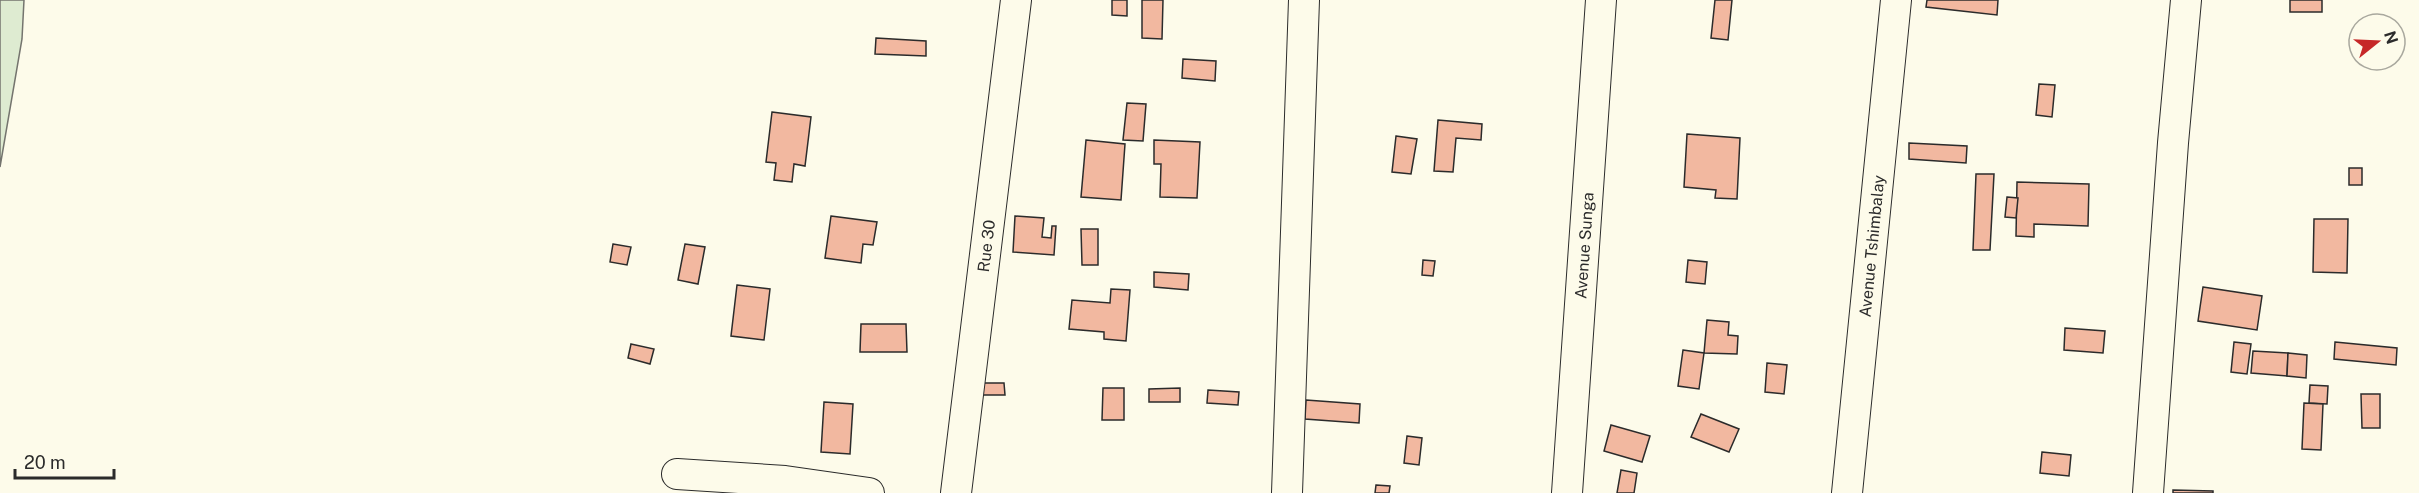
<svg xmlns="http://www.w3.org/2000/svg" width="2419" height="493" font-family="'Public Sans',sans-serif">
	<style>
		.green { fill: #deebd1; stroke: #74746e; stroke-width: 1.5 }
		.building { fill: #f2b8a0; stroke: #2b2b2b; stroke-width: 1.5 }
		.lines { fill: none; stroke-linecap: round; stroke-linejoin: round }
		.minor-casing { stroke: #2b2b2b; stroke-width: 32 }
		.minor { stroke: #fdfbea; stroke-width: 30 }
		.labels { text-anchor: middle; dominant-baseline: central; stroke-width: 4.5; stroke-linejoin: round; paint-order: stroke }
		.street-label { font-size: 16px; fill: #2b2b2b; stroke: #fdfbea }
	</style>
	<rect width="100%" height="100%" fill="#fdfbea"/>
	<polygon class="green" points="0,0 24,0 22,39 0,167"/>
	<g class="building">
		<polygon points="1112,0 1127,0 1127,16 1112,15"/>
		<polygon points="1142,0 1163,0 1162,39 1142,38"/>
		<polygon points="1715,0 1732,0 1728,40 1711,38"/>
		<polygon points="1927,0 1998,0 1997,15 1926,7"/>
		<rect x="2290" y="0" width="32" height="12"/>
		<polygon points="876,38 926,41 926,56 875,54"/>
		<polygon points="1183,59 1216,61 1215,81 1182,78"/>
		<polygon points="2039,84 2055,85 2052,117 2036,115"/>
		<polygon points="1127,103 1146,104 1143,141 1123,140"/>
		<polygon points="772,112 811,117 805,166 794,164 792,182 774,180 776,163 766,162"/>
		<polygon points="1438,120 1482,124 1481,140 1456,138 1453,172 1434,171"/>
		<polygon points="1687,134 1740,138 1737,199 1715,198 1716,190 1684,187"/>
		<polygon points="1396,136 1417,139 1411,174 1392,172"/>
		<polygon points="1086,140 1125,144 1121,200 1081,197"/>
		<polygon points="1154,140 1200,142 1197,198 1160,197 1161,164 1154,164"/>
		<polygon points="1909,143 1967,146 1966,163 1909,159"/>
		<rect x="2349" y="168" width="13" height="17"/>
		<polygon points="1976,174 1994,174 1990,250 1973,250"/>
		<polygon points="2017,182 2089,184 2088,226 2034,224 2034,237 2016,236"/>
		<polygon points="2007,197 2018,198 2016,218 2005,217"/>
		<polygon points="831,216 877,222 873,245 863,244 861,263 825,258"/>
		<polygon points="1015,216 1044,218 1042,237 1051,238 1052,226 1056,226 1054,255 1013,252"/>
		<polygon points="2314,219 2348,219 2347,273 2313,272"/>
		<polygon points="1081,229 1098,229 1098,265 1082,265"/>
		<polygon points="613,244 631,247 627,265 610,262"/>
		<polygon points="685,244 705,247 698,284 678,280"/>
		<polygon points="1423,260 1435,261 1433,276 1422,275"/>
		<polygon points="1688,260 1707,262 1705,284 1686,282"/>
		<polygon points="1154,272 1189,274 1188,290 1154,287"/>
		<polygon points="737,285 770,289 764,340 731,336"/>
		<polygon points="2203,287 2262,296 2257,330 2198,321"/>
		<polygon points="1111,289 1130,290 1126,341 1104,339 1104,332 1069,329 1072,300 1110,303"/>
		<polygon points="1707,320 1729,322 1728,335 1738,336 1737,354 1704,353"/>
		<polygon points="861,324 906,324 907,352 860,352"/>
		<polygon points="2065,328 2105,331 2103,353 2064,350"/>
		<polygon points="2234,342 2251,344 2247,374 2231,372"/>
		<polygon points="2335,342 2397,348 2396,365 2334,359"/>
		<polygon points="631,344 654,349 650,364 628,358"/>
		<polygon points="1683,350 1704,353 1699,389 1678,386"/>
		<polygon points="2253,351 2288,353 2287,376 2251,373"/>
		<polygon points="2288,353 2307,355 2306,378 2287,376"/>
		<polygon points="1767,363 1787,365 1784,394 1765,392"/>
		<polygon points="980,383 1004,383 1005,395 980,395"/>
		<polygon points="2310,385 2328,386 2327,404 2309,403"/>
		<polygon points="1103,388 1124,388 1124,420 1102,420"/>
		<polygon points="1180,388 1180,402 1149,402 1149,389"/>
		<polygon points="1208,390 1239,392 1238,405 1207,403"/>
		<polygon points="2361,394 2380,394 2380,428 2362,428"/>
		<polygon points="1306,400 1360,404 1359,423 1305,419"/>
		<polygon points="824,402 853,404 850,454 821,452"/>
		<polygon points="2304,403 2323,404 2321,450 2302,449"/>
		<polygon points="1701,414 1739,429 1729,452 1691,437"/>
		<polygon points="1611,425 1650,436 1642,462 1604,451"/>
		<polygon points="1407,436 1422,438 1419,465 1404,463"/>
		<polygon points="2042,452 2071,455 2069,476 2040,473"/>
		<polygon points="1621,470 1637,473 1634,493 1617,493"/>
		<polygon points="1376,485 1390,486 1389,493 1375,493"/>
		<polygon points="2173,490 2213,491 2213,493 2173,493"/>
	</g>
	<g class="lines">
		<defs>
			<g id="minor">
				<polyline points="677,474 785,481 869,493"/>
				<path id="s1" d="M956 493 1016 0"/>
				<polyline points="1287,493 1304,0"/>
				<path id="s2" d="M1567 493 1601 0"/>
				<path id="s3" d="M1847 493 1896 0"/>
				<polyline points="2148,493 2173,143 2186,0"/>
			</g>
		</defs>
		<use href="#minor" class="minor-casing"/>
		<use href="#minor" class="minor"/>
	</g>
	<g class="labels">
		<g class="street-label">
			<text stroke="none"><textPath href="#s1" startOffset="249">Rue 30</textPath></text>
			<text stroke="none"><textPath href="#s2" startOffset="248">Avenue Sunga</textPath></text>
			<text stroke="none"><textPath href="#s3" startOffset="248">Avenue Tshimbalay</textPath></text>
		</g>
	</g>
	<g transform="translate(2377 42) rotate(72)"><circle r="28" fill="#fdfbea" stroke="#a9a89e" stroke-width="1.5"/>
	<path d="M0-4.5L10 22L0 15L-10 22Z" fill="#c62828"/>
	<text y="-9" font-size="16" font-weight="bold" text-anchor="middle" fill="#2b2b2b">N</text>
	</g>
	<path d="M15 469v9h99v-9" fill="none" stroke="#2b2b2b" stroke-width="3"/>
	<text x="24" y="469" font-size="18" fill="#2b2b2b" stroke="#fdfbea" stroke-width="4.5" paint-order="stroke">20 m</text>
</svg>
